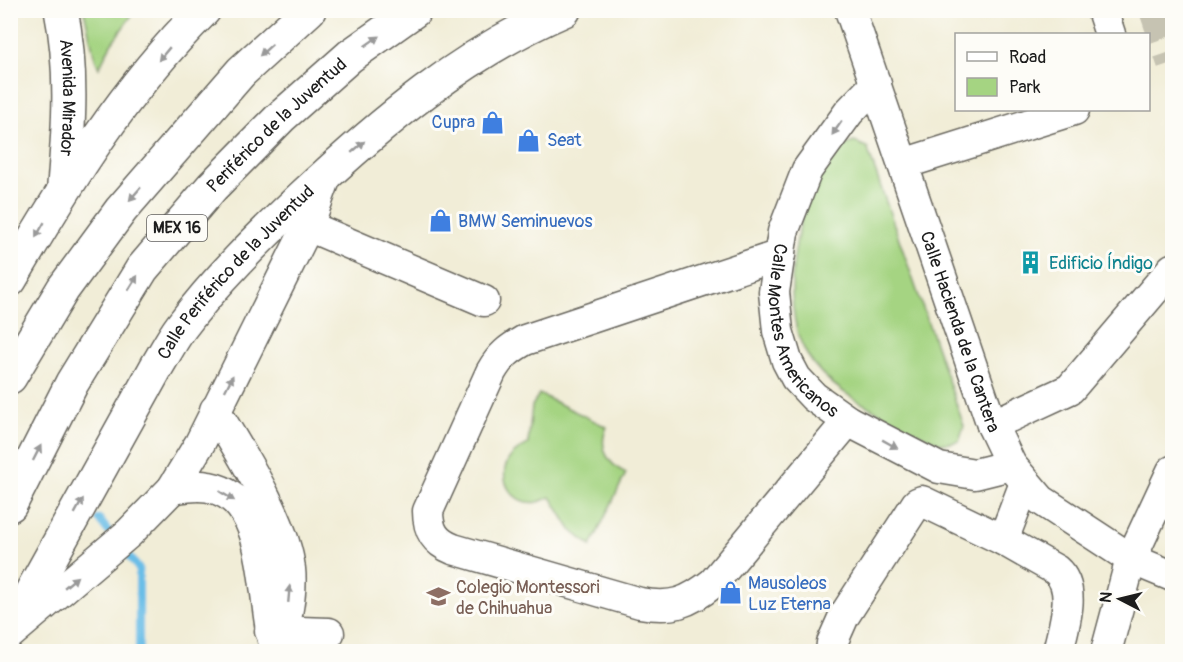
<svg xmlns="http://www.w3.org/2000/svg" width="1183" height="662" font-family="Pangolin,sans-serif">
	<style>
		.green { fill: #a5d482; stroke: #60784f; stroke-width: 1.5 }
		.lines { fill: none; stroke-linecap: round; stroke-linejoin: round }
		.stream { stroke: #6bbee7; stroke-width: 8 }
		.minor-tunnel { stroke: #c6c3b2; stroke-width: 30; stroke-dasharray: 30 15; stroke-linecap: butt }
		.minor-casing { stroke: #67655d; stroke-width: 33 }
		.major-casing { stroke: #67655d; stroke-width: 36 }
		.highway-casing { stroke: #67655d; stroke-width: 36 }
		.minor { stroke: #fff; stroke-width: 30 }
		.major { stroke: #fff; stroke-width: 33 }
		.highway { stroke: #fff; stroke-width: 33 }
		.oneway { fill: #999 }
		.labels { text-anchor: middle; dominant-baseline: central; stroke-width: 6; stroke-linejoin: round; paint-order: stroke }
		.shield { fill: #fdfcf7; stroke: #605f5e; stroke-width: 1.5 }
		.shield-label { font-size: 16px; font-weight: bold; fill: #1c1c1c }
		.street-label { font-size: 18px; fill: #1c1c1c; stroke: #fdfcf7 }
		.shop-label { font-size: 18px; fill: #366cbe; stroke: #fdfcf7; text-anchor: start }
		.culture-label { font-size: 18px; fill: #0d838f; stroke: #fdfcf7; text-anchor: start }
		.education-label { font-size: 18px; fill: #785e54; stroke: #fdfcf7; text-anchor: start }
	</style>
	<rect width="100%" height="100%" fill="#fdfcf7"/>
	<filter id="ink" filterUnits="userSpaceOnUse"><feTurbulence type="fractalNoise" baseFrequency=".0167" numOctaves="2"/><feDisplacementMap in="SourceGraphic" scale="12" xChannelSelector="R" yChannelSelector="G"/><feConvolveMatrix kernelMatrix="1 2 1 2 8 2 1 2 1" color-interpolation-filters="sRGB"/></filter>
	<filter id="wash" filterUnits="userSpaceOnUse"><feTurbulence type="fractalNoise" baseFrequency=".008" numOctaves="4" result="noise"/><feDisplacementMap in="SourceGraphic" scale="24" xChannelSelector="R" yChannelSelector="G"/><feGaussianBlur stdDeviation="1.35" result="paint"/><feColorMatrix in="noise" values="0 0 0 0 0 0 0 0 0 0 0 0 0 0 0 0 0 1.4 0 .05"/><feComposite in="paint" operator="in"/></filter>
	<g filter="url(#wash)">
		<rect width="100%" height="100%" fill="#f1edd7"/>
		<g class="green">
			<polygon points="84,11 135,11 111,44 99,68 95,59"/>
			<path d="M854 142 867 147 964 426 959 441C954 442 947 445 941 443 926 439 910 428 896 421 862 404 826 387 806 353 777 302 797 196 833 152 838 147 847 145 854 142Z"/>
			<path d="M539 394 607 427C598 447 607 464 626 473L591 546 571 530 551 497C547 498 542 501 538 502 513 507 496 479 509 459 513 452 521 448 528 444L532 406Z"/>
		</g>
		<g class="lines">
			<g class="stream">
				<polyline points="99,519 108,531"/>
				<polyline points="127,554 139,569 139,652"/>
			</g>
		</g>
	</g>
	<g filter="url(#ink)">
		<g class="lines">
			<polyline class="minor-tunnel" points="1154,10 1172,63"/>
			<defs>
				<g id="minor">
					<path id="s1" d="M850 10 992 425 1011 465 1041 500 1131 559 1172 576"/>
					<polyline points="1102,10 1110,34"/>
					<path id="s2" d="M876 84 849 112 807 170 783 232 774 292 778 331 787 361 796 378 814 397 848 421 939 468 975 474 1011 465"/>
					<polyline points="903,164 1074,110"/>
					<polyline points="308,226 484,301"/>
					<path d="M780 255 525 340C509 349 500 356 491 372L428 511C428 531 435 542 453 549L640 603C672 609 688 603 713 583L848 421"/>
					<path d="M215 410C240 452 285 521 290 569 293 596 284 625 280 652"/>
					<polyline points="992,425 1070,389 1172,269"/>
					<path d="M172 489C184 487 196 484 209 487 270 498 261 596 274 644"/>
					<polyline points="1003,540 1025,483"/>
					<polyline points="270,631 329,633"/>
					<polyline points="10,634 129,533 172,489 200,443 308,226 327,174"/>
					<path d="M831 652 832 643 844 616 917 503 922 501 1003 540 1056 570C1078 589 1063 627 1058 652"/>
					<polyline points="1106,652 1131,559 1172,471"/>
				</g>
				<g id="major">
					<path id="s3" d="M61 10C73 69 69 126 64 185"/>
					<path d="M10 280C66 184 124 89 204 10"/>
					<path id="s4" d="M10 631 157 366C165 353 172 339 181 327 216 280 260 237 302 197 381 123 464 53 564 10"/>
				</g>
				<g id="highway">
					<polyline points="10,377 63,289 121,210 241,72 309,10"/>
					<path id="s5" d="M10 505 72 383 142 269 212 187 281 117 350 56 415 10"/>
				</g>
			</defs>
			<use href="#minor" class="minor-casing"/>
			<use href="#major" class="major-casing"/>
			<use href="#highway" class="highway-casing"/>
			<use href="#minor" class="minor"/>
			<use href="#major" class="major"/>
			<use href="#highway" class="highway"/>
		</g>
		<defs><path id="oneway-solid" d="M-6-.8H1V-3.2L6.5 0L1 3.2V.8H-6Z" transform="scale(1.5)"/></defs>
		<g class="oneway">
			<use href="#oneway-solid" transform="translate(372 41) rotate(-35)"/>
			<use href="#oneway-solid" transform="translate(266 50) rotate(138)"/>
			<use href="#oneway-solid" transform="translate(164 54) rotate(130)"/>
			<use href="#oneway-solid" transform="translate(837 128) rotate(125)"/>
			<use href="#oneway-solid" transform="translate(358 147) rotate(-41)"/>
			<use href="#oneway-solid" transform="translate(135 194) rotate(131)"/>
			<use href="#oneway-solid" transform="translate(40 230) rotate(120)"/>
			<use href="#oneway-solid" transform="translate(133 283) rotate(-58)"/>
			<use href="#oneway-solid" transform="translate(229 383) rotate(-63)"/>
			<use href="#oneway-solid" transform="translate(890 444) rotate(29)"/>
			<use href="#oneway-solid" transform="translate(37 453) rotate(-63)"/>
			<use href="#oneway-solid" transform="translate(227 496) rotate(32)"/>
			<use href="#oneway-solid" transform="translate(79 506) rotate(-61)"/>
			<use href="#oneway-solid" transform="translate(71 582) rotate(-40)"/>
			<use href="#oneway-solid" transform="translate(289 594) rotate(-85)"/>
		</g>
	</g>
	<defs>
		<symbol id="shop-bare" viewBox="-9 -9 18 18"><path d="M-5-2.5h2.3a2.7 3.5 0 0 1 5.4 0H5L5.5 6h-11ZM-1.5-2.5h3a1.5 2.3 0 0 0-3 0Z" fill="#3f7fe0" stroke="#fdfcf7" stroke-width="2.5" paint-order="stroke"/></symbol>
		<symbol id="building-bare" viewBox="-9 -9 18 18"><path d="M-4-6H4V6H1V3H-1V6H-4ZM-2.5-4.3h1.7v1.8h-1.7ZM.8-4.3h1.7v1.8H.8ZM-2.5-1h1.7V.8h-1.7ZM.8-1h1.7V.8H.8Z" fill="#0f9aa8" stroke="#fdfcf7" stroke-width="2.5" paint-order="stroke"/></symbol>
		<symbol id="school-bare" viewBox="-9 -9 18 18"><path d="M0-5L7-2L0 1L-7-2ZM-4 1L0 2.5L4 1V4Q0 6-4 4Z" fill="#8d6e63" stroke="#fdfcf7" stroke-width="2.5" paint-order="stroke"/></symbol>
	</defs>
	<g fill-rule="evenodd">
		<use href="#shop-bare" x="476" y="106" width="33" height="33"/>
		<use href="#shop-bare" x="512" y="124" width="33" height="33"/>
		<use href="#shop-bare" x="424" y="204" width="33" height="33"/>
		<use href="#building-bare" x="1014" y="246" width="33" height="33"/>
		<use href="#shop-bare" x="714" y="576" width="33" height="33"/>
		<use href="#school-bare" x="422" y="580" width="33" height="33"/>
	</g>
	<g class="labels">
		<rect class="shield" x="147" y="215" width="60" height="26" rx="4.5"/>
		<g class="shield-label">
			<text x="177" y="228">MEX 16</text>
		</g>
		<g class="street-label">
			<text stroke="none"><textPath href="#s3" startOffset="88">Avenida Mirador</textPath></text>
			<text stroke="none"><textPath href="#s5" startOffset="468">Periférico de la Juventud</textPath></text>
			<text stroke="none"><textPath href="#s4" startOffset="426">Calle Periférico de la Juventud</textPath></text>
			<text stroke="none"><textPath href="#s2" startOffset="285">Calle Montes Americanos</textPath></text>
			<text stroke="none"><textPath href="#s1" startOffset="340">Calle Hacienda de la Cantera</textPath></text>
		</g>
		<g class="shop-label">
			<text x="475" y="122" text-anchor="end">Cupra</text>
			<text x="547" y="140">Seat</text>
			<text x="458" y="221">BMW Seminuevos</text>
			<text x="748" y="583">Mausoleos<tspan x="748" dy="21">Luz Eterna</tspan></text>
		</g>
		<g class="culture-label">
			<text x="1049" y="263">Edificio Índigo</text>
		</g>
		<g class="education-label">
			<text x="456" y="587">Colegio Montessori<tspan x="456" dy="21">de Chihuahua</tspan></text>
		</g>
	</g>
	<rect width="1183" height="662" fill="none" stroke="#fdfcf7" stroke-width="36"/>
	<rect x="955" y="33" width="195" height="78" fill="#fdfcf7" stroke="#a3a29f" stroke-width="1.5"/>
	<rect x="967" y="52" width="30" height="9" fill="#ffffff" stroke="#a3a29f" stroke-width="1.5"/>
	<text x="1009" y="63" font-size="18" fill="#1c1c1c">Road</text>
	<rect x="967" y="78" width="30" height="18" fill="#a5d482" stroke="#a3a29f" stroke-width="1.5"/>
	<text x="1009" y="93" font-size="18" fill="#1c1c1c">Park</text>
	<g transform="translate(1120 599) rotate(277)" stroke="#fdfcf7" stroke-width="4.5" paint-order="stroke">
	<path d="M0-4.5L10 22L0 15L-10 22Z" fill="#1c1c1c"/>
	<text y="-9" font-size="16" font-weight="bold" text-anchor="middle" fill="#1c1c1c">N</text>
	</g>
</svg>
